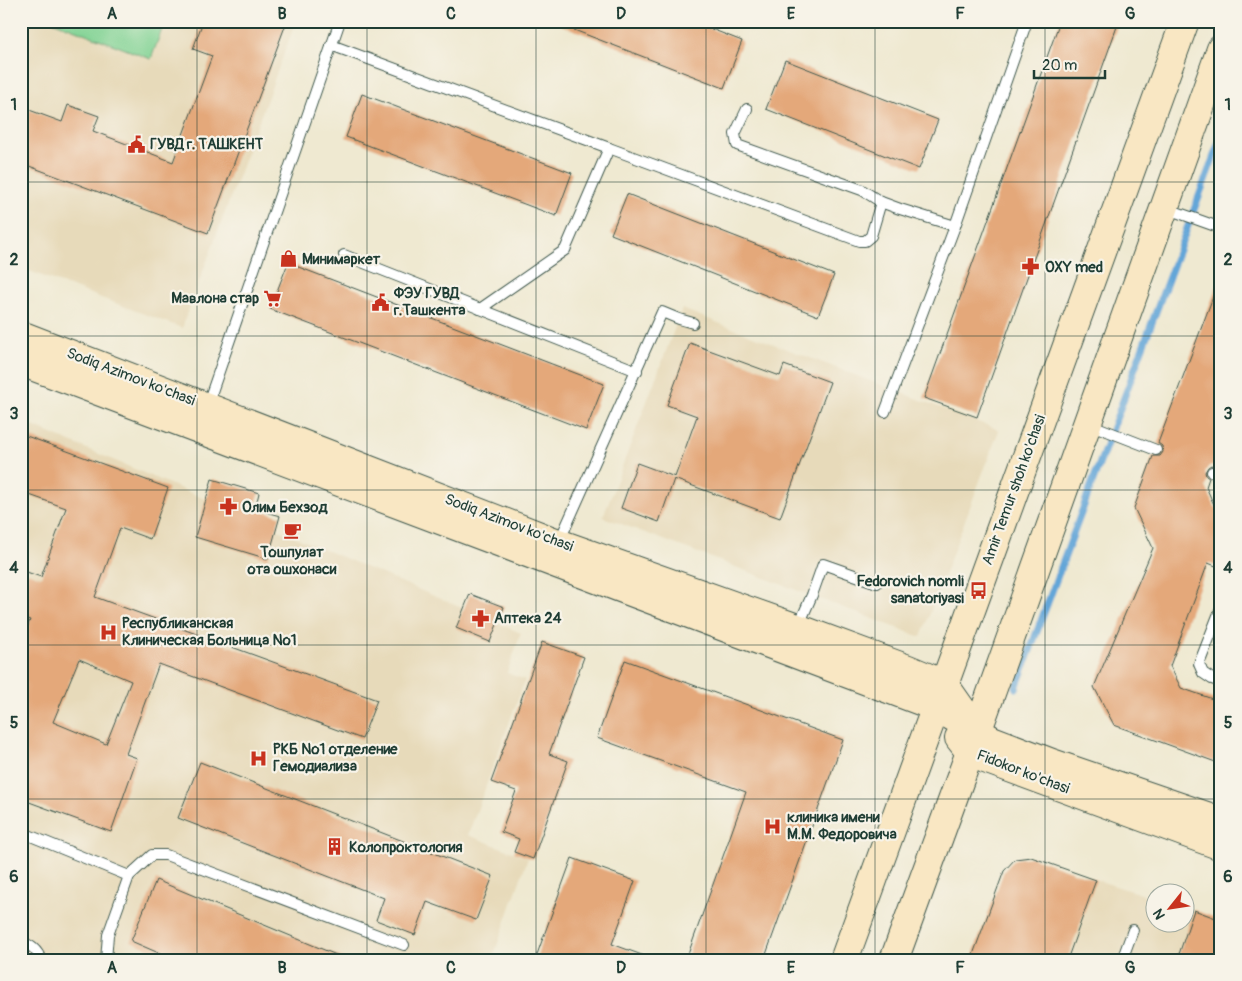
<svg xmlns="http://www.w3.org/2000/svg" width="1242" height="981" font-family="Pangolin,sans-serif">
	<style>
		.built { fill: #e7daba }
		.green { fill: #82d394; stroke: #508864 }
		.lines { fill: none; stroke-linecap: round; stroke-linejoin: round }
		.stream { stroke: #63a6d8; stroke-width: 7 }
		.building { fill: #e4a87a; fill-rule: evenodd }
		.service-casing { stroke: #3e574c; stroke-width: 12 }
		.secondary-casing { stroke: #3e574c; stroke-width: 30 }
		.service { stroke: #fff; stroke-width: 10 }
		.secondary { stroke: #f9e7c3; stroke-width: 28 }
		.grid { fill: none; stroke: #1f3d34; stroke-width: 1; stroke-opacity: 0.55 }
		.labels { text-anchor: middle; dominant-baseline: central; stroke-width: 4.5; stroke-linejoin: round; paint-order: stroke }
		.poi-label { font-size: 15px; font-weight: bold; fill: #1f3d34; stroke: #f7f3e8; text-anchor: start }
		.street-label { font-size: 15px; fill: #1f3d34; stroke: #f7f3e8 }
		.neatline { fill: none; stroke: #1f3d34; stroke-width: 2 }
		.grid-label { font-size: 16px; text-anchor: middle; font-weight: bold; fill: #1f3d34 }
	</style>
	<rect width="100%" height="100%" fill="#f7f3e8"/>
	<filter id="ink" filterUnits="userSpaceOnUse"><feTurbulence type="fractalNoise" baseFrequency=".02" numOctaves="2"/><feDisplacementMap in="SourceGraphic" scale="10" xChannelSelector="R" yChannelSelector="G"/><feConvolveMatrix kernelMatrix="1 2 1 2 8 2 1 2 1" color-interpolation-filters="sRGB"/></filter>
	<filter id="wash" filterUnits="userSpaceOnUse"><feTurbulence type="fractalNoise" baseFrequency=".0096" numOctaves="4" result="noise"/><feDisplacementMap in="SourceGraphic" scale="20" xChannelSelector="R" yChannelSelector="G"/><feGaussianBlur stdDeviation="1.12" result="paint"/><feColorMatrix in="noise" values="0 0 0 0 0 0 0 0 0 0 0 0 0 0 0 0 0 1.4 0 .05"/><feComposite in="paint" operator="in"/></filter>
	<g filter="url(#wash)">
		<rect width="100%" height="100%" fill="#efe9d1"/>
		<g class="built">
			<polygon points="21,21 296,21 182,328 21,268"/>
			<polygon points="682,309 999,430 921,637 603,517"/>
			<polygon points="21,421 521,633 507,673 525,680 468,835 528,858 492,960 21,960"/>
			<polygon points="1031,857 1096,880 1154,898 1154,924 1184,924 1185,908 1221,921 1221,960 980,960 972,957 1004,871 1015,859"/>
		</g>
		<polygon class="green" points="52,21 165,21 151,59"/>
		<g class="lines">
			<polyline class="stream" points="1016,688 1221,137"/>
		</g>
		<g id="blocks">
			<g class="building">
				<polygon points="203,21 287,21 208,233 21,163 21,107 62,122 68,105 99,116 93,131 173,162 212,56 193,49"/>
				<polygon points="556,21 691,21 742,41 724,88 556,23"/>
				<polygon points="1060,21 1119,21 977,417 924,398"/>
				<polygon points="785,60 938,120 919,169 766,109"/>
				<polygon points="362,94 572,173 556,216 346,137"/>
				<polygon points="627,194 834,275 818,316 611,234"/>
				<polygon points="288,263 604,384 586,430 270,309"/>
				<polygon points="1219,281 1221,282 1221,448 1214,466 1211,465 1208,467 1205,472 1206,476 1209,478 1206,487 1215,507 1221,509 1221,568 1208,563 1170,666 1181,688 1221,702 1221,764 1114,725 1094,687 1153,548 1134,508 1153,456 1160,456 1163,452 1162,446 1158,443"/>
				<polygon points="690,343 780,376 784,365 830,382 780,518 674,479 659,522 621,508 637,463 675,477 697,416 667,405"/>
				<path d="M21 434 168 488 150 539 120 528 95 597 377 700 362 739 159 664 126 754 137 758 111 832 21 799V643L30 620 21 617V570L41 577 66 508 21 492ZM79 659 131 681 106 744 53 722Z"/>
				<polygon points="212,479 259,493 255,509 280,516 268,559 195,537"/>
				<polygon points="470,594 504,607 490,642 456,628"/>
				<polygon points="542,642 584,657 549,754 568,761 533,859 514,852 519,839 501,832 516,791 491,782"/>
				<polygon points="625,660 843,740 764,960 686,960 746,792 597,738"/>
				<polygon points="200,762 493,876 476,920 427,902 415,935 376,920 384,898 178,818"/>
				<polygon points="1031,857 1096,880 1067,960 971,960 1004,871 1015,859"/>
				<polygon points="572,858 635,881 612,944 650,958 650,960 535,960"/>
				<polygon points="156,880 346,959 346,960 159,960 161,954 131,941"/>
				<polygon points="1194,910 1221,920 1221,960 1177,960"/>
			</g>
		</g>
	</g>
	<g filter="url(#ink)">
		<use href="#blocks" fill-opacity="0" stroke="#3e574c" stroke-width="1"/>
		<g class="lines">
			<defs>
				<g id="service">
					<polyline points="331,45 609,148"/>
					<polyline points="747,109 735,134 737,145 862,190 881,202"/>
					<polyline points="1165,208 1221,228"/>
					<polyline points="344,255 637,371"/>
					<polyline points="480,309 565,250 609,148 859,241 865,241 871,236 881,202 900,209 955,226"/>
					<polyline points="207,406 340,21"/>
					<polyline points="885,412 955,226 1027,21"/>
					<polyline points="1089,424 1156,450"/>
					<polyline points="1212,472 1221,476"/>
					<polyline points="559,542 662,312 679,319 693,323"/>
					<polyline points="1221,608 1199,664 1203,673 1212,679 1221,682"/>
					<polyline points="798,627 812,595 823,564 877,583"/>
					<polyline points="21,832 129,876"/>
					<path d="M21 941C31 946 37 949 41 960"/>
					<polyline points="106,960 108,935 129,876 152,855 166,855 404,945"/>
					<polyline points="1122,960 1133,930"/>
				</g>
				<g id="secondary">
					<polyline points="21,335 558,543 797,628 908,669 944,684 972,724"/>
					<polyline points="21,362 936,707 992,740 1052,763 1221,821"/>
					<polyline points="959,738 970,752 985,759 1221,846"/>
					<polyline points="844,960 1185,21"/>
					<polyline points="894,960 970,752 1221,49"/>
				</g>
			</defs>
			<use href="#service" class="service-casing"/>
			<use href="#secondary" class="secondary-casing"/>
			<use href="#service" class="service"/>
			<use href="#secondary" class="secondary"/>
		</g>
	</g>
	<path class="grid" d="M197 21V960M367 21V960M536 21V960M706 21V960M875 21V960M1045 21V960M21 182H1221M21 336H1221M21 490H1221M21 645H1221M21 799H1221"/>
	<defs>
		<symbol id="civic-bare" viewBox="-9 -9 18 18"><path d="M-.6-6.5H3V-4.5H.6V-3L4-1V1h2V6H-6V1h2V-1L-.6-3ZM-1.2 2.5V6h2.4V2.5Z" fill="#c8321e" stroke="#f7f3e8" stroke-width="2.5" paint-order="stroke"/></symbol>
		<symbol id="shop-bare" viewBox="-9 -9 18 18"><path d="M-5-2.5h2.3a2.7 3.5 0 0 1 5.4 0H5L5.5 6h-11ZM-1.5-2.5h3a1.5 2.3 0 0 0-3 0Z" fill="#c8321e" stroke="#f7f3e8" stroke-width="2.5" paint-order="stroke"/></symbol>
		<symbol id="pharmacy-bare" viewBox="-9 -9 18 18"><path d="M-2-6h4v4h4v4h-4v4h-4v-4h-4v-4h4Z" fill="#c8321e" stroke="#f7f3e8" stroke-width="2.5" paint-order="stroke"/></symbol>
		<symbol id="supermarket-bare" viewBox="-9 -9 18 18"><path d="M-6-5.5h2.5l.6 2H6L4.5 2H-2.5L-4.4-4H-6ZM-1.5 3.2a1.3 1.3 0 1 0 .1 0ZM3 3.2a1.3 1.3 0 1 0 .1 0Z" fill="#c8321e" stroke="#f7f3e8" stroke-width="2.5" paint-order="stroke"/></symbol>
		<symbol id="cafe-bare" viewBox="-9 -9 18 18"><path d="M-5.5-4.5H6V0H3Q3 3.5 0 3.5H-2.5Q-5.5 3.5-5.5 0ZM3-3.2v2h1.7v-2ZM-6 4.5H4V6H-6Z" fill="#c8321e" stroke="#f7f3e8" stroke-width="2.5" paint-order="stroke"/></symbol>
		<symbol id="bus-bare" viewBox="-9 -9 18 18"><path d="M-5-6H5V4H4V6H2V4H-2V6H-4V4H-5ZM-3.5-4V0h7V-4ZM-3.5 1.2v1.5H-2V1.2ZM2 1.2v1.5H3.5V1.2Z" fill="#c8321e" stroke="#f7f3e8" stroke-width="2.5" paint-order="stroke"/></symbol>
		<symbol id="hospital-bare" viewBox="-9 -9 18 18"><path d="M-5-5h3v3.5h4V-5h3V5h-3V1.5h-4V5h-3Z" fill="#c8321e" stroke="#f7f3e8" stroke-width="2.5" paint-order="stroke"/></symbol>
		<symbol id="building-bare" viewBox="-9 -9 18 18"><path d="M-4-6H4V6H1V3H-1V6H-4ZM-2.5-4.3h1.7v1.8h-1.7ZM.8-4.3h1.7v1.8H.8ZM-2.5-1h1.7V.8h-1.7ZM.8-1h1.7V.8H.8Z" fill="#c8321e" stroke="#f7f3e8" stroke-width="2.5" paint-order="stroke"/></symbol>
	</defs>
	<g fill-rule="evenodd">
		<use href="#civic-bare" x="124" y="132" width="25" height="25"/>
		<use href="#shop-bare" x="276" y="246" width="25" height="25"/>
		<use href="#pharmacy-bare" x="1018" y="254" width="25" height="25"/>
		<use href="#supermarket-bare" x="260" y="286" width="25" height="25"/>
		<use href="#civic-bare" x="368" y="290" width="25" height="25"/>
		<use href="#pharmacy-bare" x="216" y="494" width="25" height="25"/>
		<use href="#cafe-bare" x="280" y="518" width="25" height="25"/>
		<use href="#bus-bare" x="966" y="578" width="25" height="25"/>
		<use href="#pharmacy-bare" x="468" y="606" width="25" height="25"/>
		<use href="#hospital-bare" x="96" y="620" width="25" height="25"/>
		<use href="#hospital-bare" x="246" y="746" width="25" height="25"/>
		<use href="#hospital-bare" x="760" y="814" width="25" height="25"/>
		<use href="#building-bare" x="322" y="834" width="25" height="25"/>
	</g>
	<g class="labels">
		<g class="poi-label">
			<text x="150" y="144">ГУВД г. ТАШКЕНТ</text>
			<text x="302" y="259">Минимаркет</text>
			<text x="1045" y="267">OXY med</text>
			<text x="394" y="293">ФЭУ ГУВД<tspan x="394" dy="17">г.Ташкента</tspan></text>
			<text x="259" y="298" text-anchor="end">Мавлона стар</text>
			<text x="242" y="507">Олим Бехзод</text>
			<text x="292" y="552" text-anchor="middle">Тошпулат<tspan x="292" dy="17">ота ошхонаси</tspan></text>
			<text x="964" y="581" text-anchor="end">Fedorovich nomli<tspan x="964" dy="17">sanatoriyasi</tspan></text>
			<text x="494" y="618">Аптека 24</text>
			<text x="122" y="623">Республиканская<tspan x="122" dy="17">Клиническая Больница №1</tspan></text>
			<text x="273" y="749">РКБ №1 отделение<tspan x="273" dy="17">Гемодиализа</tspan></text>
			<text x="787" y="817">клиника имени<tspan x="787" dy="17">М.М. Федоровича</tspan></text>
			<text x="349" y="847">Колопроктология</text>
		</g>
		<g class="street-label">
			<text transform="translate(131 377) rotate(21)">Sodiq Azimov ko'chasi</text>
			<text transform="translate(1014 490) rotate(-70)">Amir Temur shoh ko'chasi</text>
			<text transform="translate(509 523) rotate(21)">Sodiq Azimov ko'chasi</text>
			<text transform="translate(1023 772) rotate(21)">Fidokor ko'chasi</text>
		</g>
	</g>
	<rect width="1242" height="981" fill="none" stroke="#f7f3e8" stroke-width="55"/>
	<g transform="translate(1170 908) rotate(240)"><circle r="24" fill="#f7f3e8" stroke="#a1aaa0"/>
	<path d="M0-4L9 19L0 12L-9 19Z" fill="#c8321e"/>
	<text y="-8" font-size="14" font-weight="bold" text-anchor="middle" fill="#1f3d34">N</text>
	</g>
	<path d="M1034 70v8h71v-8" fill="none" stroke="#1f3d34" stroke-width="2.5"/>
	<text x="1042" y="70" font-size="15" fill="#1f3d34" stroke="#f7f3e8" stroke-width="4" paint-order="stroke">20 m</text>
	<rect x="28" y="28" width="1186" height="926" class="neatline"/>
	<g class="grid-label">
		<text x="112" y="19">A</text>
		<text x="282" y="19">B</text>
		<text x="451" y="19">C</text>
		<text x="621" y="19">D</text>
		<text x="791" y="19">E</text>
		<text x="960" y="19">F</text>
		<text x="1130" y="19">G</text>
		<text x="14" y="110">1</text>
		<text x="1228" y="110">1</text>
		<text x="14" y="265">2</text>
		<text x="1228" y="265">2</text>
		<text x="14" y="419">3</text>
		<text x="1228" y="419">3</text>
		<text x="14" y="573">4</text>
		<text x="1228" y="573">4</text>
		<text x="14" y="728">5</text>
		<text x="1228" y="728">5</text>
		<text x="14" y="882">6</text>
		<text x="1228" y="882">6</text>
		<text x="112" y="973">A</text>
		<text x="282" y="973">B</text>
		<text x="451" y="973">C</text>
		<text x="621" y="973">D</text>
		<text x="791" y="973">E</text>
		<text x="960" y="973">F</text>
		<text x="1130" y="973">G</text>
	</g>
</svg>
